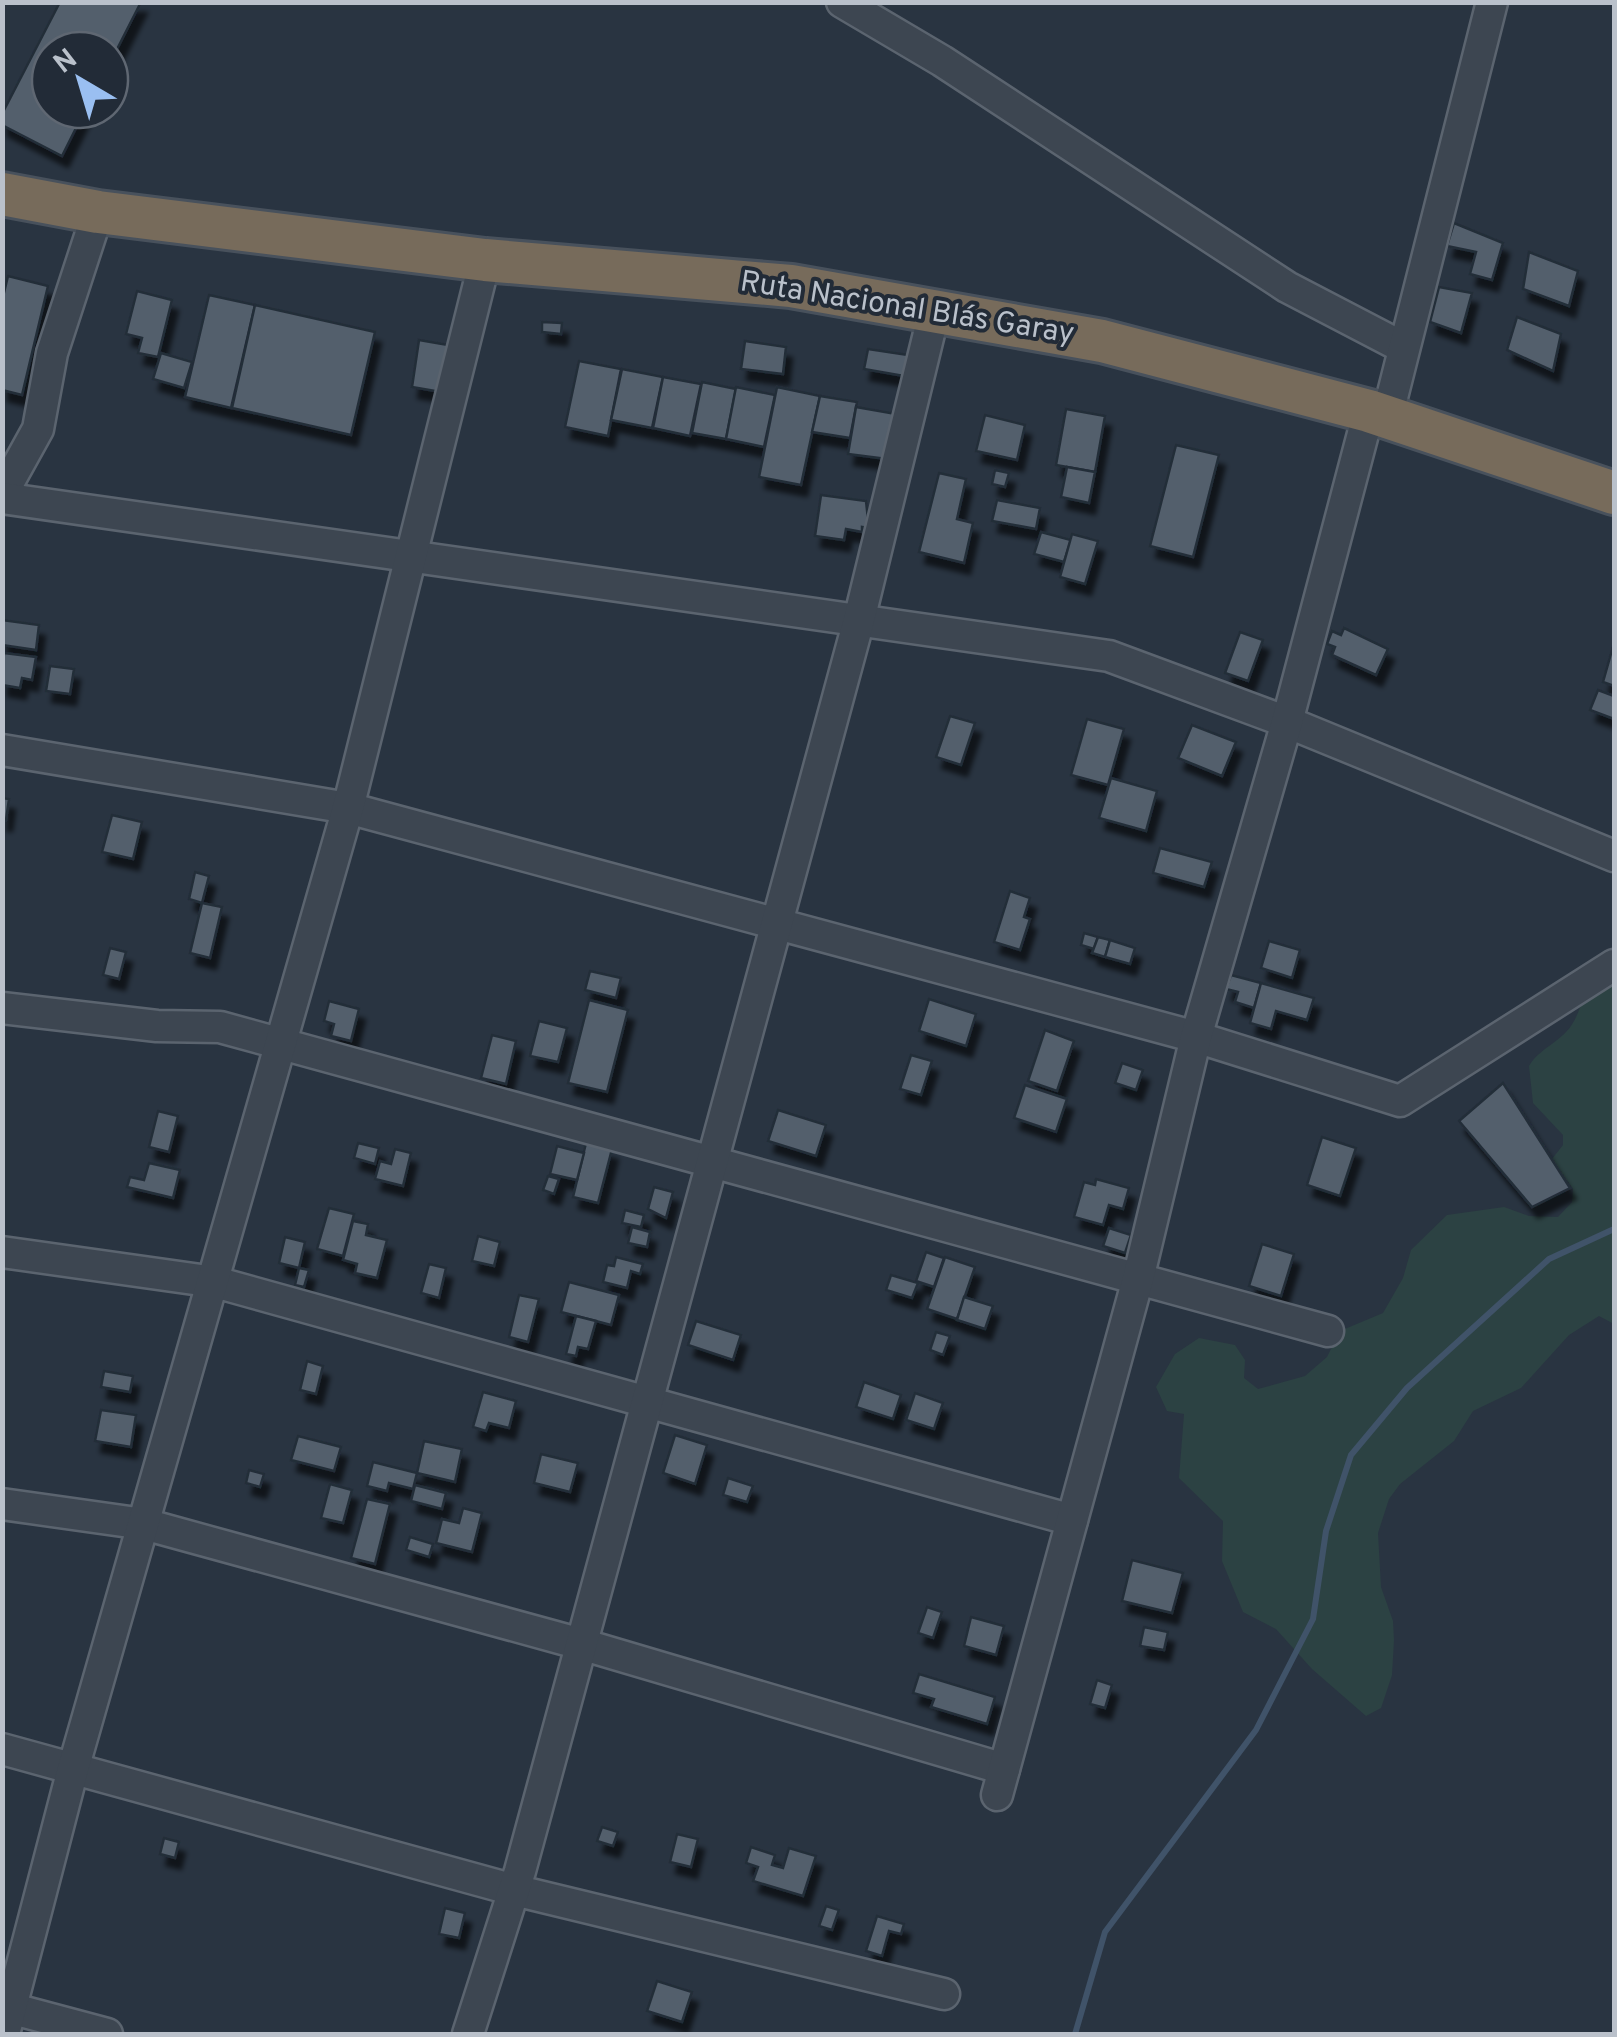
<svg xmlns="http://www.w3.org/2000/svg" width="1617" height="2037" font-family="Overpass,sans-serif">
	<style>
		.green { fill: #2c4243 }
		.lines { fill: none; stroke-linecap: round; stroke-linejoin: round }
		.stream { stroke: #405369; stroke-width: 6 }
		.building { fill: #535f6c; stroke: #242d39; stroke-width: 2.5; filter: url(#shadow) }
		.minor-casing { stroke: #5b646f; stroke-width: 35 }
		.highway-casing { stroke: #48515c; stroke-width: 48 }
		.minor { stroke: #3d4651; stroke-width: 30 }
		.highway { stroke: #776b5b; stroke-width: 42 }
		.labels { text-anchor: middle; dominant-baseline: central; stroke-width: 8; stroke-linejoin: round; paint-order: stroke }
		.street-label { font-size: 30px; fill: #bac1cb; stroke: #222b37 }
	</style>
	<defs>
		<filter id="shadow"><feDropShadow dx="6" dy="11" stdDeviation="2.5" flood-color="#0009"/></filter>
	</defs>
	<rect width="100%" height="100%" fill="#293441"/>
	<path class="green" d="M1614 984V1324L1599 1316 1569 1335 1521 1388 1473 1411 1454 1441 1400 1484 1389 1499 1378 1533 1381 1587 1393 1621 1394 1640 1392 1675 1381 1708 1366 1716 1312 1669 1276 1629 1243 1612 1222 1561 1223 1521 1179 1478 1184 1414 1167 1411 1156 1387 1175 1354 1199 1338 1235 1345 1245 1360 1244 1378 1258 1389 1305 1376 1327 1357 1340 1331 1383 1313 1403 1278 1411 1250 1447 1215 1504 1207 1529 1216 1558 1217 1572 1202 1573 1189 1552 1159 1563 1145V1135L1533 1103 1529 1066C1539 1049 1560 1042 1571 1026 1588 1000 1574 993 1614 984Z"/>
	<g class="lines">
		<polyline class="stream" points="1075,2034 1105,1932 1256,1730 1313,1619 1326,1531 1351,1455 1407,1388 1549,1259 1614,1229"/>
	</g>
	<g class="building">
		<polygon points="60,2 141,2 110,63 110,50 50,50 50,110 85,110 62,156 2,125 2,114"/>
		<polygon points="1454,223 1503,243 1492,280 1470,274 1476,252 1447,246"/>
		<polygon points="1529,252 1578,271 1569,306 1523,289"/>
		<polygon points="8,276 48,286 22,395 2,390 2,301"/>
		<polygon points="1439,287 1472,293 1461,333 1430,322"/>
		<polygon points="137,291 172,300 158,357 138,353 142,338 126,334"/>
		<polygon points="209,295 255,305 231,408 185,397"/>
		<polygon points="255,305 375,332 351,435 232,408"/>
		<polygon points="1517,317 1561,334 1553,371 1507,350"/>
		<polygon points="542,322 562,323 561,334 542,332"/>
		<polygon points="419,340 448,345 441,392 412,387"/>
		<polygon points="745,341 786,347 783,374 741,369"/>
		<polygon points="868,349 908,355 904,376 864,369"/>
		<polygon points="161,353 192,362 184,388 153,379"/>
		<polygon points="579,361 621,369 608,436 565,427"/>
		<polygon points="622,369 663,377 652,428 611,420"/>
		<polygon points="663,377 701,384 690,436 653,428"/>
		<polygon points="702,382 736,389 726,439 692,433"/>
		<polygon points="736,387 775,395 764,447 726,439"/>
		<polygon points="777,387 820,396 801,485 759,477"/>
		<polygon points="820,396 857,402 850,438 812,432"/>
		<polygon points="856,407 896,414 887,459 848,454"/>
		<polygon points="1066,409 1105,416 1095,472 1056,465"/>
		<polygon points="985,415 1025,425 1017,460 976,451"/>
		<polygon points="1176,445 1219,455 1193,557 1150,546"/>
		<polygon points="1067,467 1095,472 1089,503 1061,497"/>
		<polygon points="995,470 1009,473 1005,487 992,484"/>
		<polygon points="939,473 966,479 957,519 973,523 964,563 919,552"/>
		<polygon points="821,495 866,501 869,528 862,527 862,532 846,529 844,540 815,536"/>
		<polygon points="997,500 1040,508 1036,529 992,521"/>
		<polygon points="1041,532 1071,540 1064,562 1034,554"/>
		<polygon points="1072,534 1098,541 1085,584 1060,577"/>
		<polygon points="2,620 39,625 36,650 2,645"/>
		<polygon points="1344,628 1388,649 1376,675 1332,655 1335,647 1327,644 1332,631 1341,635"/>
		<polygon points="1240,632 1263,640 1248,681 1225,673"/>
		<polygon points="1614,643 1614,686 1603,682"/>
		<polygon points="4,653 36,657 32,680 22,678 20,688 2,685"/>
		<polygon points="50,666 74,669 70,694 46,691"/>
		<polygon points="1598,690 1614,696 1614,719 1590,710"/>
		<polygon points="950,716 975,723 961,765 936,757"/>
		<polygon points="1087,719 1124,729 1108,785 1071,775"/>
		<polygon points="1192,725 1236,742 1222,776 1178,758"/>
		<polygon points="1111,778 1157,791 1146,831 1099,818"/>
		<polygon points="2,798 9,799 6,820 2,820"/>
		<polygon points="112,815 142,822 133,859 102,852"/>
		<polygon points="1160,848 1212,862 1204,887 1153,873"/>
		<polygon points="195,872 209,876 202,903 189,899"/>
		<polygon points="1010,891 1030,898 1024,917 1030,919 1020,950 994,942"/>
		<polygon points="202,903 222,907 210,958 190,953"/>
		<polygon points="1084,933 1098,937 1094,949 1081,945"/>
		<polygon points="1098,937 1110,940 1105,957 1092,953"/>
		<polygon points="1110,940 1135,948 1130,964 1105,957"/>
		<polygon points="1269,941 1300,950 1292,978 1261,968"/>
		<polygon points="110,948 126,952 119,979 103,975"/>
		<polygon points="590,971 621,978 616,998 585,990"/>
		<polygon points="1231,975 1261,983 1254,1008 1235,1002 1238,992 1226,989"/>
		<polygon points="1261,983 1314,998 1307,1020 1276,1011 1271,1029 1250,1023"/>
		<polygon points="929,999 976,1014 966,1046 919,1031"/>
		<polygon points="589,1000 628,1010 607,1092 568,1083"/>
		<polygon points="329,1001 359,1009 351,1041 331,1036 334,1024 324,1021"/>
		<polygon points="539,1021 567,1028 558,1062 530,1056"/>
		<polygon points="1045,1030 1074,1041 1057,1091 1028,1081"/>
		<polygon points="492,1035 516,1041 506,1084 481,1078"/>
		<polygon points="911,1055 932,1061 921,1095 900,1089"/>
		<polygon points="1122,1063 1143,1070 1136,1090 1115,1083"/>
		<polygon points="1503,1083 1570,1188 1532,1207 1459,1121"/>
		<polygon points="1025,1085 1067,1099 1056,1132 1014,1118"/>
		<polygon points="778,1110 826,1125 816,1156 768,1141"/>
		<polygon points="158,1111 178,1116 169,1152 149,1147"/>
		<polygon points="1322,1137 1356,1148 1340,1196 1307,1185"/>
		<polygon points="358,1143 379,1148 375,1164 354,1158"/>
		<polygon points="586,1143 612,1149 598,1203 573,1197"/>
		<polygon points="557,1146 584,1153 577,1180 550,1174"/>
		<polygon points="395,1149 411,1153 403,1186 375,1179 380,1161 391,1164"/>
		<polygon points="149,1163 180,1170 173,1198 127,1187 130,1177 144,1180"/>
		<polygon points="548,1176 559,1179 554,1194 543,1190"/>
		<polygon points="1096,1179 1129,1188 1123,1209 1109,1205 1103,1225 1074,1217 1084,1182 1095,1185"/>
		<polygon points="654,1187 673,1192 666,1218 648,1209"/>
		<polygon points="329,1208 354,1214 343,1256 317,1249"/>
		<polygon points="625,1210 644,1215 641,1227 622,1223"/>
		<polygon points="353,1221 368,1224 366,1235 387,1240 377,1278 355,1273 357,1264 343,1260"/>
		<polygon points="632,1227 650,1232 647,1247 628,1243"/>
		<polygon points="1109,1228 1131,1235 1125,1253 1103,1246"/>
		<polygon points="478,1236 500,1242 494,1266 472,1261"/>
		<polygon points="285,1237 305,1242 299,1268 279,1263"/>
		<polygon points="1262,1244 1294,1254 1281,1296 1249,1286"/>
		<polygon points="926,1252 944,1258 934,1287 916,1281"/>
		<polygon points="616,1257 643,1264 640,1274 631,1271 627,1288 603,1282 607,1265 614,1266"/>
		<polygon points="945,1257 975,1267 957,1319 927,1309"/>
		<polygon points="429,1264 446,1268 439,1298 421,1293"/>
		<polygon points="299,1268 309,1270 304,1287 295,1285"/>
		<polygon points="891,1275 918,1283 912,1298 886,1290"/>
		<polygon points="569,1282 619,1295 611,1325 561,1312"/>
		<polygon points="519,1295 539,1299 528,1342 509,1337"/>
		<polygon points="964,1297 993,1306 985,1329 957,1320"/>
		<polygon points="576,1316 596,1321 588,1349 578,1347 576,1356 566,1354"/>
		<polygon points="696,1321 741,1335 733,1360 688,1345"/>
		<polygon points="936,1332 950,1336 943,1355 930,1350"/>
		<polygon points="307,1361 323,1366 316,1394 300,1390"/>
		<polygon points="104,1371 133,1376 130,1392 101,1387"/>
		<polygon points="864,1382 901,1395 893,1419 856,1407"/>
		<polygon points="483,1392 516,1401 509,1428 489,1423 486,1431 473,1427"/>
		<polygon points="915,1393 943,1403 934,1429 906,1420"/>
		<polygon points="101,1410 136,1415 131,1447 95,1441"/>
		<polygon points="675,1435 707,1445 695,1484 663,1473"/>
		<polygon points="298,1436 341,1447 334,1471 291,1460"/>
		<polygon points="424,1441 462,1449 455,1482 417,1473"/>
		<polygon points="541,1454 578,1463 570,1492 534,1483"/>
		<polygon points="373,1462 417,1473 413,1489 389,1483 387,1491 367,1486"/>
		<polygon points="249,1470 264,1474 260,1487 246,1483"/>
		<polygon points="728,1478 753,1486 747,1502 723,1495"/>
		<polygon points="330,1484 352,1490 343,1523 321,1518"/>
		<polygon points="415,1485 446,1493 442,1509 411,1501"/>
		<polygon points="367,1499 390,1504 375,1564 351,1558"/>
		<polygon points="463,1508 482,1513 472,1552 436,1543 442,1519 459,1523"/>
		<polygon points="410,1537 433,1544 429,1557 406,1550"/>
		<polygon points="1132,1560 1183,1573 1172,1613 1122,1601"/>
		<polygon points="927,1607 942,1612 933,1638 918,1633"/>
		<polygon points="971,1617 1004,1626 996,1655 964,1646"/>
		<polygon points="1144,1627 1168,1632 1164,1650 1140,1646"/>
		<polygon points="919,1674 995,1697 987,1724 931,1707 934,1699 913,1693"/>
		<polygon points="1097,1680 1112,1685 1105,1708 1090,1704"/>
		<polygon points="602,1827 618,1832 613,1846 597,1841"/>
		<polygon points="677,1834 698,1839 691,1867 670,1862"/>
		<polygon points="164,1838 179,1842 175,1858 160,1854"/>
		<polygon points="751,1847 775,1855 772,1865 783,1868 789,1848 816,1856 803,1896 753,1881 758,1867 746,1863"/>
		<polygon points="826,1906 839,1910 832,1930 819,1926"/>
		<polygon points="445,1908 465,1913 459,1938 439,1934"/>
		<polygon points="877,1916 904,1924 901,1934 889,1931 882,1956 866,1951"/>
		<polygon points="657,1981 692,1992 682,2022 647,2011"/>
	</g>
	<g class="lines">
		<defs>
			<g id="minor">
				<polyline points="842,2 942,61 1287,287 1404,348"/>
				<polyline points="1387,417 1492,2"/>
				<polyline points="2,494 38,429 52,353 98,212"/>
				<polyline points="2,498 1109,656 1287,722 1614,856"/>
				<polyline points="2,750 348,808 1196,1037 1400,1101 1614,965"/>
				<polyline points="2,1008 157,1026 220,1027 1328,1331"/>
				<polyline points="2,1252 215,1282 1072,1520"/>
				<polyline points="2,1504 144,1524 581,1644 1004,1769"/>
				<polyline points="2,1749 514,1890 944,1994"/>
				<polyline points="997,1795 1138,1279 1196,1037 1287,722 1369,411"/>
				<polyline points="2,2006 107,2034"/>
				<polyline points="4,2034 73,1769 348,808 485,260"/>
				<polyline points="468,2034 520,1871 859,620 934,313"/>
			</g>
			<polyline id="highway" points="2,194 98,212 485,260 791,286 1102,341 1369,411 1614,493"/>
		</defs>
		<use href="#minor" class="minor-casing"/>
		<use href="#highway" class="highway-casing"/>
		<use href="#minor" class="minor"/>
		<use href="#highway" class="highway"/>
	</g>
	<g class="labels">
		<g class="street-label">
			<text transform="translate(907 309) rotate(9)">Ruta Nacional Blás Garay</text>
		</g>
	</g>
	<rect width="1617" height="2037" fill="none" stroke="#bac1cb" stroke-width="10"/>
	<g transform="translate(80 80) rotate(322)"><circle r="48" fill="#222b37" stroke="#5f6772" stroke-width="2.5"/>
	<path d="M0-8L18 38L0 25L-18 38Z" fill="#9abff1"/>
	<text y="-15" font-size="28" font-weight="bold" text-anchor="middle" fill="#bac1cb">N</text>
	</g>
</svg>
